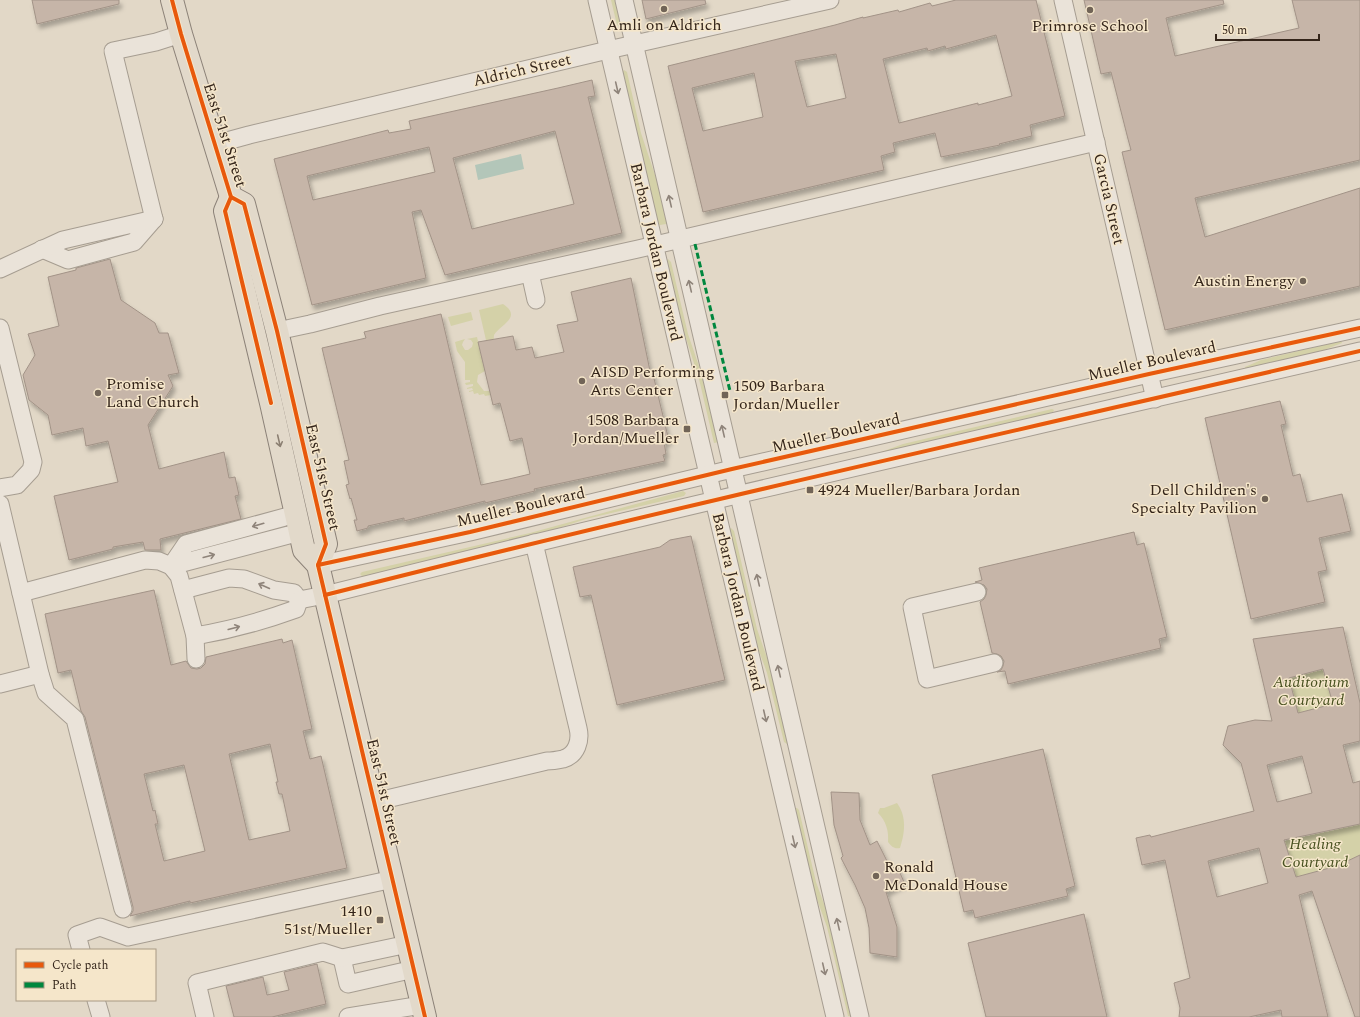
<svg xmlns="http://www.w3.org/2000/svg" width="1360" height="1017" font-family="Spectral,serif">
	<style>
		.green { fill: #d4d1a8 }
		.water { fill: #b3c6b9 }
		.building { fill: #c6b5a8; stroke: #a29387; fill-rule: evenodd; filter: url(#shadow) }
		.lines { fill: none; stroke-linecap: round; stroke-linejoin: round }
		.minor-casing { stroke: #a69d91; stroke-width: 19 }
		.major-casing { stroke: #8c8278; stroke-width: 24 }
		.minor { stroke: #eae3d9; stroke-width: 17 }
		.major { stroke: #e2d9ca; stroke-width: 22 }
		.quiet { stroke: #00873e; stroke-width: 3; stroke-dasharray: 6 3; stroke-linecap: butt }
		.cycleway-casing { stroke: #f5e6ca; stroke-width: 6 }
		.cycleway { stroke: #e8590c; stroke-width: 4 }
		.oneway { stroke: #8f847a }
		.oneway2 { stroke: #8b7f72 }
		.poi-dot { fill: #716457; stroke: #f5e6ca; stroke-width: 1.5 }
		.labels { text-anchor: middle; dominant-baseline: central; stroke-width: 3; stroke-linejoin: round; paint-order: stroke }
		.poi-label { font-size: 16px; fill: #34251a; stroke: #f5e6ca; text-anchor: start }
		.street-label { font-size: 16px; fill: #34251a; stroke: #f5e6ca }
		.park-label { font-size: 16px; font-style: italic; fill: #485120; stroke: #f5e6ca }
	</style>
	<defs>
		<filter id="shadow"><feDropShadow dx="2.5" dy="4.5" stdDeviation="2" flood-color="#0004"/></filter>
	</defs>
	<rect width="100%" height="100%" fill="#e2d8c7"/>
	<g class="green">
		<polygon points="611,0 616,0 621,25 620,26 617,25"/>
		<polygon points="624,70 627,72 641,133 660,190 667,222 666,224 660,225 658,224 622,73"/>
		<polygon points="668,259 671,262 688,334 703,378 719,442 714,443 699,379 678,313 666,261"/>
		<path d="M503 304C523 317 500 325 494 335L492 366 479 310Z"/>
		<polygon points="471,312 473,320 451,326 448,317"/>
		<polygon points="477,337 485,371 478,375 477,382 484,391 490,391 491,395 485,396 484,394 479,395 478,393 474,394 473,391 469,392 469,391 473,390 472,388 467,389 467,388 473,386 473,384 466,385 465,383 470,382 470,380 465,380 465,362 457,351 455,342 465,339 463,342 462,345 465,350 468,350 472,347 473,343 471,340 467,339"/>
		<polygon points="1341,341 1342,343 1316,353 1245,371 1245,367 1261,360"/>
		<polygon points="1052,409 1054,410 1053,412 1024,422 873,455 903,444"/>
		<polygon points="683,491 686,493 684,496 586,519 532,537 363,577 360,574 362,572 530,533"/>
		<polygon points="731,528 734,531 757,629 772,672 788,743 787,744 784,742 767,673 753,634 729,529"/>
		<polygon points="1323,669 1333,704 1298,713 1289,678"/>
		<path d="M897 803C907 817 905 833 900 848 894 849 892 847 888 842 889 831 886 821 878 813L880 808H884Z"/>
		<polygon points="795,808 797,808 799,810 816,882 827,912 852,1017 848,1016 827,927 811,883"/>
		<polygon points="1360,824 1360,855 1337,866 1296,877 1284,841"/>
	</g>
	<polygon class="water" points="521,154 524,169 478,180 475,165"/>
	<g class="building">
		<polygon points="32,0 119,0 119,4 37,24"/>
		<polygon points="642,0 705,0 706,4 646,19"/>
		<path d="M956 0H1036L1065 116 1030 125 1032 136 999 144 1000 145 941 157 935 133 893 143 895 152 881 156 884 170 703 212 668 66 835 25 863 17V18L898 10 899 12 930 3 932 6ZM996 35 1012 96 978 105V103L899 123 883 59 927 48 928 51 945 46 946 49ZM836 54 846 98 807 107 795 61ZM754 73 763 117 703 131 692 88Z"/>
		<polygon points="1084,0 1223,0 1224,4 1166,18 1175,56 1299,28 1292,0 1360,0 1360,160 1195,198 1205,237 1360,188 1360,286 1165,330 1122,152 1131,150 1128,139 1111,72 1101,74"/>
		<path d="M592 80 595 96 588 97 622 233 445 275 421 210 412 212 426 278 312 305 274 159 388 130 389 133 411 129 409 121 558 88ZM555 131 574 204 472 229 453 158ZM429 147 435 172 313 200 307 176Z"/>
		<polygon points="110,259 121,300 155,323 159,333 168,333 179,373 168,375 173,386 148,425 159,469 224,452 229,478 235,477 239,495 235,496 241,519 160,539 161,550 145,550 143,542 113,547 113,549 69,560 54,496 118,482 108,441 86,446 83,428 52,435 48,415 29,400 23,375 35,355 28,334 59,326 48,277 76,270 76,268"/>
		<polygon points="631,278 650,371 652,370 669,441 664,442 666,454 663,455 665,461 534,489 535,491 485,503 485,501 404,521 404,518 368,526 368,528 357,531 354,520 357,520 351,498 350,499 346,485 349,484 344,461 349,460 322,348 366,338 364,332 441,314 481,485 509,479 530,474 522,438 510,441 500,403 493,405 478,342 513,336 516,350 532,347 535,358 564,352 557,325 578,321 571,292"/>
		<polygon points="1280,401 1286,424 1281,425 1293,476 1300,474 1307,502 1342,494 1351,531 1319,538 1327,570 1318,572 1325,602 1251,619 1205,418"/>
		<polygon points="1134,532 1137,545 1144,543 1167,637 1159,639 1161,648 1008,684 1005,671 997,672 1001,670 1003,666 1004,661 1001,656 997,654 992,653 980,602 984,599 986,595 987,589 984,585 975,582 982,580 979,568"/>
		<polygon points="691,536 725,680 617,705 591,595 580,597 573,567 660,547 670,540"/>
		<path d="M154 590 171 665 186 661 191 668 197 669 201 668 205 664 206 657 282 639 283 643 292 640 312 729 303 731 310 759 321 756 347 868 190 903V901L130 916 133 911V907L85 717 81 711 71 670 58 673 45 614ZM270 744 278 782H276L279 794H282L290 831 249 840 229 754ZM184 765 205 851 164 861 155 824H158L155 810 153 811 144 774Z"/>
		<path d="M1343 627 1360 703V741L1343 745 1353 783 1360 781V824L1284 840 1296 877 1337 866 1360 855V1017H1355L1312 891 1299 895 1328 1017H1282L1281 1010 1249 1017H1179L1180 1008 1174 983 1190 978 1165 860 1142 865 1136 838 1150 835 1151 837 1254 811 1241 763 1223 745 1228 726 1255 720 1272 721 1253 639ZM1323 669 1333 704 1298 713 1289 678ZM1302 756 1312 793 1277 802 1267 765ZM1259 848 1268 883 1217 897 1208 861Z"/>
		<polygon points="1043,749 1075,886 1066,889 1068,896 975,918 973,910 964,912 932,775"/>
		<polygon points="831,792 859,793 860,820 870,845 877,841 891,869 897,866 904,882 886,892 897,927 897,957 870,953 869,928 865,908 855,885 841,858 843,856 834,825"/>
		<polygon points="1084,914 1107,1017 986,1017 968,943"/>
		<polygon points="317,964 326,1004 272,1017 234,1017 226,986 263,977 267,995 289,990 284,972"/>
	</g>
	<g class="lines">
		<defs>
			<g id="minor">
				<polyline points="597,0 835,1017"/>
				<polyline points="624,0 860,1017"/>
				<polyline points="1063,0 1155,399"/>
				<polyline points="216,144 249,135 608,50 830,0"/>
				<polyline points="154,219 113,51 156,42 181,34"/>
				<polyline points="42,249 68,260 134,242 154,219"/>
				<polyline points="0,269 63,240 154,219"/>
				<polyline points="530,273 536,300"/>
				<polyline points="0,328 33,462 31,470 17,485 0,488"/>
				<polyline points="277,331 310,324 380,306 638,249 1096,142"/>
				<polyline points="0,504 40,674 46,693 75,719 123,909"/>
				<polyline points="318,565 470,532 732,469 1149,374 1360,328"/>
				<polyline points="171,566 186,544 296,514"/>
				<polyline points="171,566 300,532"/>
				<polyline points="183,590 229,578 244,579 274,590 294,593 299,600"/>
				<polyline points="977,592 912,607 927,679 994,663"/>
				<polyline points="21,593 145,560 159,561 171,566 179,576 195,636 196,659"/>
				<path d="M299 600 325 595C669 508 1015 431 1360 351"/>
				<path d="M195 636C230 630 263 621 296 609L299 600"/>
				<polyline points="0,684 40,674"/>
				<path d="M374 802 547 761C552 761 558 760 563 759 577 755 581 740 578 728L534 543"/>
				<polyline points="408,944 342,958 348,984 414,969"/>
				<polyline points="81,950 77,935 100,927 128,937 393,879"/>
				<polyline points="96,1000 101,1017"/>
				<polyline points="205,1017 197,983 323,952 342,958"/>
				<polyline points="348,1017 422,1005"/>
			</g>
			<g id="major">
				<polyline points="172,0 181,34 231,197 244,204 277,331 326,544 318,565"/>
				<polyline points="231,197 225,211 271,403 304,550 318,565 425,1017"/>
			</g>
		</defs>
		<use href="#minor" class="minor-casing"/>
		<use href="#major" class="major-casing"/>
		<use href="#minor" class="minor"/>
		<use href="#major" class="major"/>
		<polyline class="quiet" points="695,244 730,391"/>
		<defs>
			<g id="cycleway">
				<polyline points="172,0 181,34 231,197 244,204 277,331 326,544 318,565 425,1017"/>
				<polyline points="231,197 225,211 271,403"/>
				<polyline points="318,565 470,532 732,469 1149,374 1360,328"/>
				<path d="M325 595C669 508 1015 431 1360 351"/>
			</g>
		</defs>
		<use href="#cycleway" class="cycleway-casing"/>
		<use href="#cycleway" class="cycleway"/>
	</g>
	<defs><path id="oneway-shaft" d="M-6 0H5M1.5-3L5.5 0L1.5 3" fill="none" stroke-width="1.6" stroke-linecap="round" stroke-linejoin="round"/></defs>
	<g class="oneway">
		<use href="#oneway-shaft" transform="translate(617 88) rotate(77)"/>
		<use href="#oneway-shaft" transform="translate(670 201) rotate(-103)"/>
		<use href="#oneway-shaft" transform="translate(690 286) rotate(-103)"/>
		<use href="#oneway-shaft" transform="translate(723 431) rotate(-103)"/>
		<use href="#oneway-shaft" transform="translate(258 525) rotate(164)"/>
		<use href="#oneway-shaft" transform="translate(209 556) rotate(-15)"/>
		<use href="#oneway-shaft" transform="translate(758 580) rotate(-103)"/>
		<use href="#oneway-shaft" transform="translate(264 586) rotate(-156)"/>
		<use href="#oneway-shaft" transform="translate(234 628) rotate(-15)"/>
		<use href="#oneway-shaft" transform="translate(779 671) rotate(-103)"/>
		<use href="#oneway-shaft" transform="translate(765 716) rotate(77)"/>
		<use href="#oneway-shaft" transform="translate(794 842) rotate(77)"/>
		<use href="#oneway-shaft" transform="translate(838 924) rotate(-103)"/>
		<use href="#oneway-shaft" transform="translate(824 969) rotate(77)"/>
	</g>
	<use class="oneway2" href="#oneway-shaft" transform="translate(279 441) rotate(77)"/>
	<g class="poi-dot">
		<circle cx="664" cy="9" r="4"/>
		<circle cx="1090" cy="10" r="4"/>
		<circle cx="1303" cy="281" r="4"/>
		<circle cx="582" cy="381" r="4"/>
		<circle cx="98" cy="393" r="4"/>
		<rect x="721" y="391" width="8" height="8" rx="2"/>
		<rect x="683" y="425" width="8" height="8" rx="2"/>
		<rect x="806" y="486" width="8" height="8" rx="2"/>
		<circle cx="1265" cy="499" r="4"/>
		<circle cx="876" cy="876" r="4"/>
		<rect x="376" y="916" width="8" height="8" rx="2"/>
	</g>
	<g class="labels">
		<g class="poi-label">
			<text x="664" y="25" text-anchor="middle">Amli on Aldrich</text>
			<text x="1090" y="26" text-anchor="middle">Primrose School</text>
			<text x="1295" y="281" text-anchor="end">Austin Energy</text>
			<text x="590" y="372">AISD Performing<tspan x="590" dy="18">Arts Center</tspan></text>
			<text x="106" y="384">Promise<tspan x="106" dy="18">Land Church</tspan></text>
			<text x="733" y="386">1509 Barbara<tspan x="733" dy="18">Jordan/Mueller</tspan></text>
			<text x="679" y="420" text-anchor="end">1508 Barbara<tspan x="679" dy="18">Jordan/Mueller</tspan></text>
			<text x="818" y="490">4924 Mueller/Barbara Jordan</text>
			<text x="1257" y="490" text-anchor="end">Dell Children's<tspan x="1257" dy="18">Specialty Pavilion</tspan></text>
			<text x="884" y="867">Ronald<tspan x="884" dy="18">McDonald House</tspan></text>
			<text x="372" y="911" text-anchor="end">1410<tspan x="372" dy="18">51st/Mueller</tspan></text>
		</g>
		<g class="street-label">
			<text transform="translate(522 70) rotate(-13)">Aldrich Street</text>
			<text transform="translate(225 135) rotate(72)">East 51st Street</text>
			<text transform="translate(1109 199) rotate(77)">Garcia Street</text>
			<text transform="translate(656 252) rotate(77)">Barbara Jordan Boulevard</text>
			<text transform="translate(1152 361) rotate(-13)">Mueller Boulevard</text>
			<text transform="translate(836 433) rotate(-13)">Mueller Boulevard</text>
			<text transform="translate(323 477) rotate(77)">East 51st Street</text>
			<text transform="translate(521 507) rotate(-13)">Mueller Boulevard</text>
			<text transform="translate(738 602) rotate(77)">Barbara Jordan Boulevard</text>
			<text transform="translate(384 792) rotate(77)">East 51st Street</text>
		</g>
		<g class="park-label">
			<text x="1311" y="682">Auditorium<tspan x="1311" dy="18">Courtyard</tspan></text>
			<text x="1315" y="844">Healing<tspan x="1315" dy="18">Courtyard</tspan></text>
		</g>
	</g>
	<rect x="16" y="949" width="140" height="52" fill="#f5e6ca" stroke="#a89984"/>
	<rect x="24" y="962" width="20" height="6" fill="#e8590c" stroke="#a89984"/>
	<text x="52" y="969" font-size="12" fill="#34251a">Cycle path</text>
	<rect x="24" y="982" width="20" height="6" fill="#00873e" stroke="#a89984"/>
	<text x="52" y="989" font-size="12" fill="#34251a">Path</text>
	<path d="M1216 34v6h103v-6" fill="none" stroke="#34251a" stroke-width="2"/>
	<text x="1222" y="34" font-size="12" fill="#34251a" stroke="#f5e6ca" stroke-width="3" paint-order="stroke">50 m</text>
</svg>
